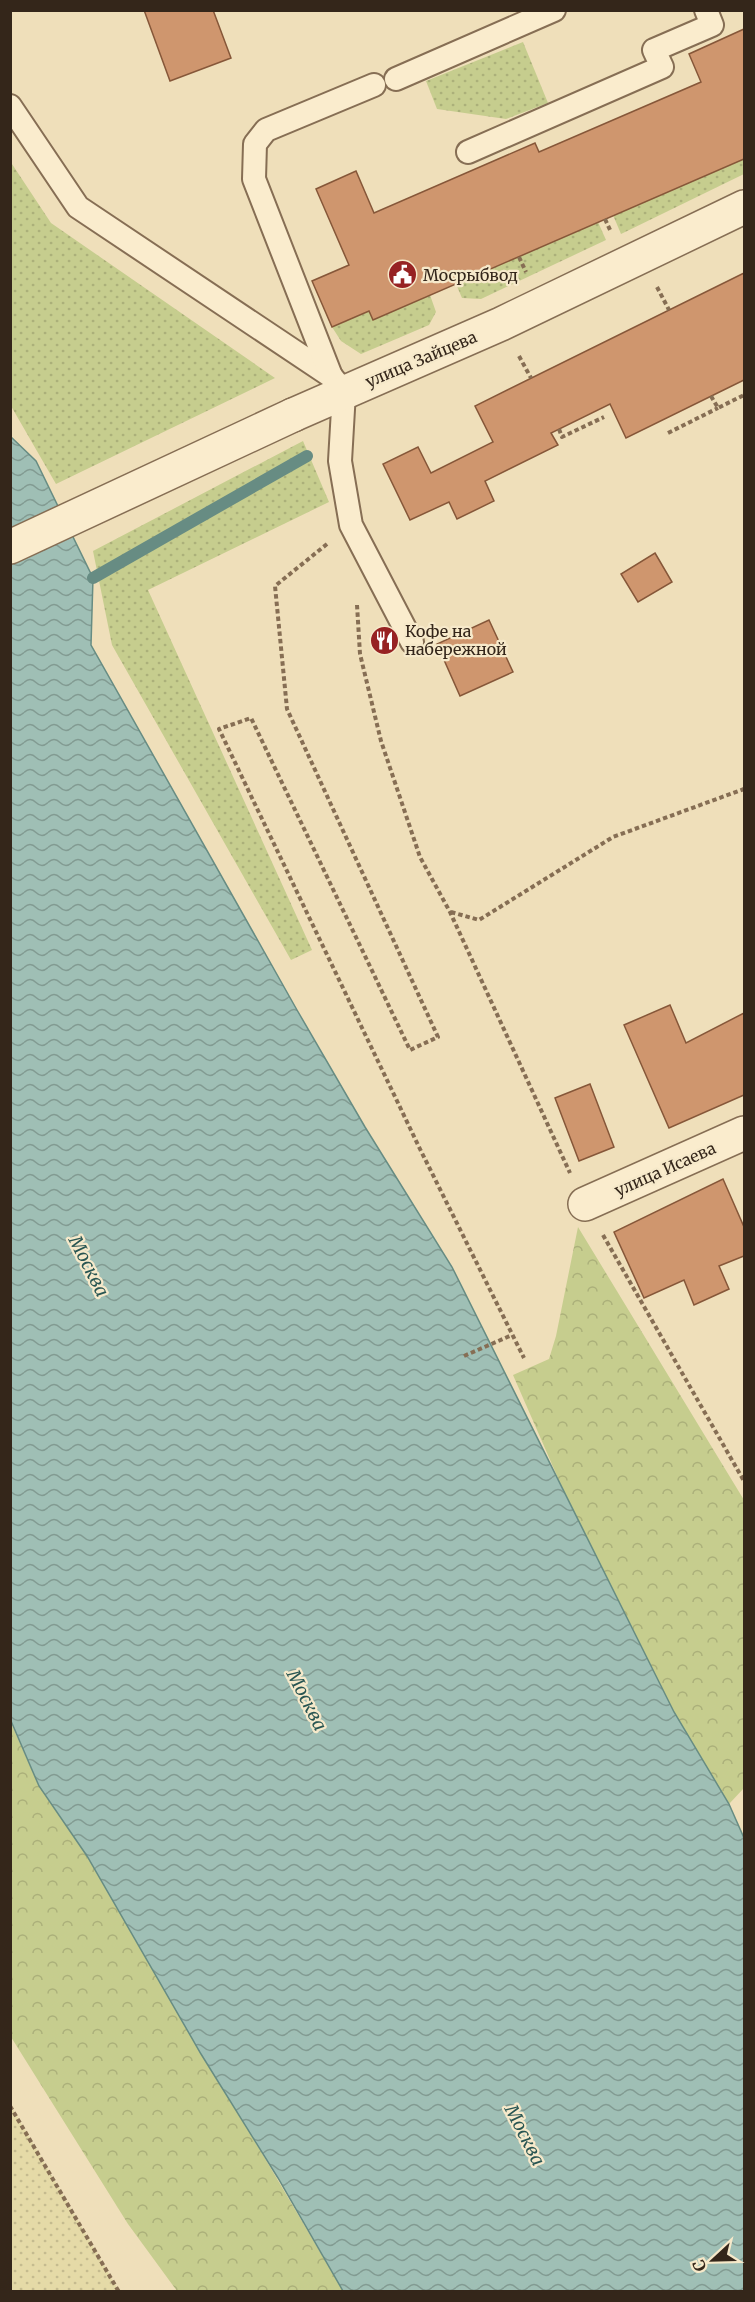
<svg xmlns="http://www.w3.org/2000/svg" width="755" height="2302" font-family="Merriweather,serif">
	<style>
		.farmland { fill: url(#farmland-dots) }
		.green { fill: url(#green-dots) }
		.forest { fill: url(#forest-crowns) }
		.water { fill: url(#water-waves); stroke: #678c83; stroke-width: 1.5 }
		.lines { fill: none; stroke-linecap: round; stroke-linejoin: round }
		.stream { stroke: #678c83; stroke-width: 12 }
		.building { fill: #cf966e; stroke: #865739; stroke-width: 1.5 }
		.service-casing { stroke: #866e54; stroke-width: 26 }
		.pedestrian-casing { stroke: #866e54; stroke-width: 36 }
		.minor-casing { stroke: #866e54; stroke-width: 36 }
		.path { stroke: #866e54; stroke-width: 4; stroke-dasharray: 4.5 3; stroke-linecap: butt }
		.service { stroke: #faeccd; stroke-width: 22 }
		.pedestrian { stroke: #faeccd; stroke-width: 33 }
		.minor { stroke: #faeccd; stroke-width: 33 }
		.labels { text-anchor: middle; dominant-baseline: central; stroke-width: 4.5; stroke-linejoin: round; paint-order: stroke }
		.poi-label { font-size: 16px; fill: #34261a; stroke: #f6e9ca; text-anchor: start }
		.street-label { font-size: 16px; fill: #34261a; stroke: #f6e9ca }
		.water-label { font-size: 18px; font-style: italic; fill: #285552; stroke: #f6e9ca }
	</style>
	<defs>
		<pattern id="farmland-dots" width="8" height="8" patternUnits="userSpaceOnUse" patternTransform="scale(1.5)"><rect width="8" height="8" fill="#e5daa7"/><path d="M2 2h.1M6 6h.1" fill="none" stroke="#c5bb8f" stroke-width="1.8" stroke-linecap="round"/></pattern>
		<pattern id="green-dots" width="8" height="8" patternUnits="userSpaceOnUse" patternTransform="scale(1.5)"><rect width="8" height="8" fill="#c6cd8e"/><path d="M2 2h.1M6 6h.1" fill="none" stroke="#abb07a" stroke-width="1.8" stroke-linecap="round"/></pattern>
		<pattern id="forest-crowns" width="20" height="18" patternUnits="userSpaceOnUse" patternTransform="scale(1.5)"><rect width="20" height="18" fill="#c6cd8e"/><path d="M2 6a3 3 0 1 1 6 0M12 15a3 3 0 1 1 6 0" fill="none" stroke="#abb07a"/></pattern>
		<pattern id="water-waves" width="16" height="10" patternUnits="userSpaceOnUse" patternTransform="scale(1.5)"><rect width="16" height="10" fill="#9fbfb5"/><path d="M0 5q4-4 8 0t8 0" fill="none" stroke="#829b92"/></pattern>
	</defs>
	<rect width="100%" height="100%" fill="#efdfba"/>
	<polygon class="farmland" points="11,2106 119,2291 11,2291"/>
	<g class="green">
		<polygon points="523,42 548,103 506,119 437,109 426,81"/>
		<polygon points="744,159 744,174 621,234 613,215"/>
		<polygon points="10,161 51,223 275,378 56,484 11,406"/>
		<polygon points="598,222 606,240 481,299 462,298 456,284"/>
		<polygon points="430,295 436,312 429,325 361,354 341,341 332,327 369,311 373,320"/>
		<polygon points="303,441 329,502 148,590 312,950 291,960 112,645 93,551"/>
	</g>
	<g class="forest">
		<polygon points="578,1227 744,1500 744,1788 729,1804 674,1712 575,1517 513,1375 549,1359 556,1336"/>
		<polygon points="10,1721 39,1786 87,1856 343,2291 177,2291 128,2224 11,2037"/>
	</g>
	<polygon class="water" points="10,436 36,461 93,578 91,645 297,1010 365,1127 452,1267 674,1712 729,1804 744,1838 744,2291 343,2291 278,2178 201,2054 87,1856 39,1786 11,1721"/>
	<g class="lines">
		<polyline class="stream" points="93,578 307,456"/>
	</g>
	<g class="building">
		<polygon points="144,10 213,10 231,58 170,81"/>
		<polygon points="744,29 744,159 373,320 369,311 332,327 312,281 349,265 316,189 356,171 374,213 535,143 539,152 701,82 689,54"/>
		<polygon points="744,273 744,380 626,438 610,404 551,433 558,445 485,481 494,501 457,519 449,502 410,520 383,464 418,447 431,473 493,442 475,406"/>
		<polygon points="655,553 672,582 638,602 621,574"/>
		<polygon points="489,620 513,672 460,696 437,644"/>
		<polygon points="670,1005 686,1043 744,1013 744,1095 669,1128 624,1025"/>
		<polygon points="590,1084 614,1147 579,1161 555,1098"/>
		<polygon points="723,1179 744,1227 744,1256 719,1266 729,1289 694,1305 684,1280 644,1298 614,1232"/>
	</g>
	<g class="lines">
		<defs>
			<g id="service">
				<polyline points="396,79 554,10"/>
				<polyline points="10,106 78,207 331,376 344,392 340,461 351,525 412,642"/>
				<polyline points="468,152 662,67 654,50 712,25 706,10"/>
				<polyline points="331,376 254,179 255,144 266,130 374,85"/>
			</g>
			<polyline id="pedestrian" points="10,547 293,415"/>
			<g id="minor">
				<polyline points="293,415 501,324 744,207"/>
				<polyline points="585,1204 744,1133"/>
			</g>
		</defs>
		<use href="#service" class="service-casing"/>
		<use href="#pedestrian" class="pedestrian-casing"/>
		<use href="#minor" class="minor-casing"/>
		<g class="path">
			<polyline points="605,219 611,232"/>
			<polyline points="519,257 526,272"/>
			<polyline points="657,287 669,310"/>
			<polyline points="519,356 531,378"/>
			<polyline points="711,396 718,408 744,395"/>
			<polyline points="559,429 562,437 604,417"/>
			<polyline points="668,433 718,408"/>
			<polyline points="327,544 275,586 287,709 438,1037 410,1050 251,718 219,729 420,1149 524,1358"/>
			<polyline points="357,605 360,654 381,741 420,857 450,912 570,1173"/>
			<polyline points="451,912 479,920 613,837 744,789"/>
			<polyline points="603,1235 744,1481"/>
			<polyline points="464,1356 512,1335"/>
			<polyline points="10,2106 119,2292"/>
		</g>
		<use href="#service" class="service"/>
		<use href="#pedestrian" class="pedestrian"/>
		<use href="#minor" class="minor"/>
	</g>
	<defs>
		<symbol id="civic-disc" viewBox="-11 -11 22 22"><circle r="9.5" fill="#972223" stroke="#f6e9ca"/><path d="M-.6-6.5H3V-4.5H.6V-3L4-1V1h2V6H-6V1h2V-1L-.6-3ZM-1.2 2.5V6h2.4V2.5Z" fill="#fff"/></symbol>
		<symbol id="restaurant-disc" viewBox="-11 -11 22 22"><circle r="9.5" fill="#972223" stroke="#f6e9ca"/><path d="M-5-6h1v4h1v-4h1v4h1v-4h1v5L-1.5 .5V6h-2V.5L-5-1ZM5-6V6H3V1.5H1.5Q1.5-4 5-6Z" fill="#fff"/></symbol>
	</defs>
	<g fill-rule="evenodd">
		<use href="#civic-disc" x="386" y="258" width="33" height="33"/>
		<use href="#restaurant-disc" x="368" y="624" width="33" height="33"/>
	</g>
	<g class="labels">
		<g class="poi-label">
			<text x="423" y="275">Мосрыбвод</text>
			<text x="405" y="631">Кофе на<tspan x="405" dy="18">набережной</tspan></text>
		</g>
		<g class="street-label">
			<text transform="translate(421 359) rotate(-23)">улица Зайцева</text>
			<text transform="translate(665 1169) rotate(-24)">улица Исаева</text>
		</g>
		<g class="water-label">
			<text transform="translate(89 1266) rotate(63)">Москва</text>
			<text transform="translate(307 1700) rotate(63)">Москва</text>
			<text transform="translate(525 2135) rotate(63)">Москва</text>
		</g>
	</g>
	<rect width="755" height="2302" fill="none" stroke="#34261a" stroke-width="24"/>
	<g transform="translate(713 2260) rotate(248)" stroke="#f6e9ca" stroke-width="4.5" paint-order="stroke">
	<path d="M0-4.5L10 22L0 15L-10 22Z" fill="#34261a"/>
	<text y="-9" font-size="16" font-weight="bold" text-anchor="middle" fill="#34261a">С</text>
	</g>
</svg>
